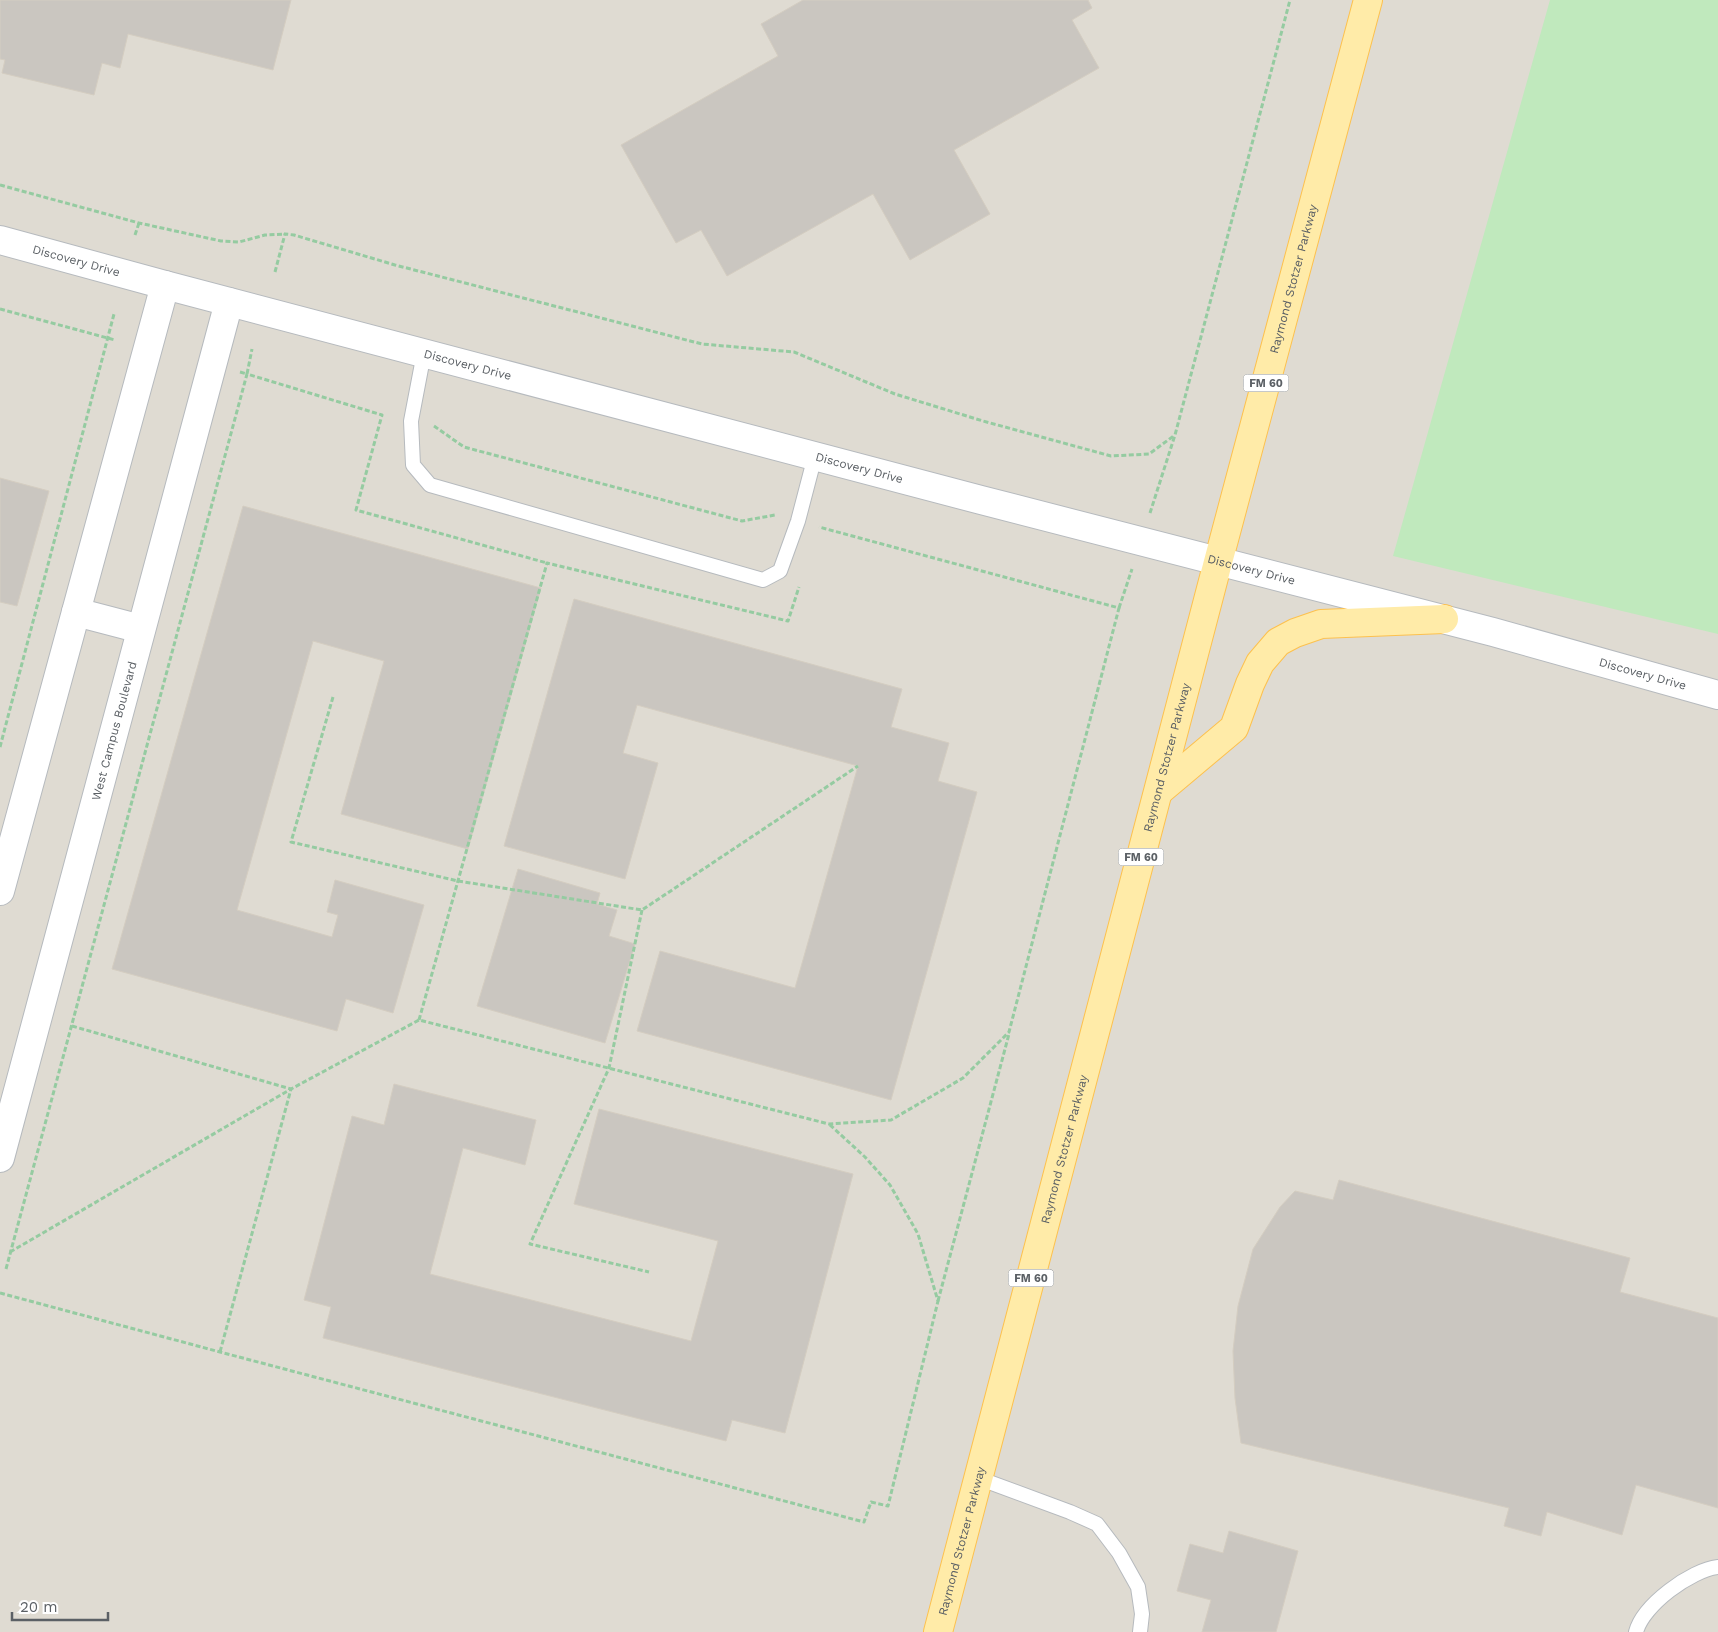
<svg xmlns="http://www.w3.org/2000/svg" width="1718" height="1632" font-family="'Work Sans',sans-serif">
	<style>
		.education { fill: #dfdbd2 }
		.green { fill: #c0e9bd }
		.building { fill: #cac6c0; stroke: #d4cdc1 }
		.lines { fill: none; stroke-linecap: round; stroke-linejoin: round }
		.lane-casing { stroke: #b6babe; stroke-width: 16 }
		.street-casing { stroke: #b6babe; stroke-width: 30 }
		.primary-casing { stroke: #fdc14e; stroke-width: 30 }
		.path { stroke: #95cba1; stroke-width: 3; stroke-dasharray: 5 2.5; stroke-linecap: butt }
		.lane { stroke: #fff; stroke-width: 14 }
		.street { stroke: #fff; stroke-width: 28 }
		.primary { stroke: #ffeba8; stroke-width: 28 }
		.labels { text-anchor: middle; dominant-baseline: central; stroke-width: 4; stroke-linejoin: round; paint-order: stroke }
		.shield { fill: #fff; stroke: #8c9093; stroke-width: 1 }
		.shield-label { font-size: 11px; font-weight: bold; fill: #5b6065 }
		.street-label { font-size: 12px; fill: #5b6065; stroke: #fff }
	</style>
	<rect width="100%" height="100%" fill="#efece3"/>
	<rect class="education" x="0" y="0" width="1718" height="1632"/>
	<polygon class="green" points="1550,0 1718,0 1718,634 1393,556"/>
	<g class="building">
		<polygon points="0,0 291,0 273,70 128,34 120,68 102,63 94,95 2,73 5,60 0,59"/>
		<polygon points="803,0 1088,0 1092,8 1072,20 1099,68 954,150 990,214 910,260 873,194 727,276 701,230 676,243 621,145 778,56 761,24"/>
		<polygon points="0,478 49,491 17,606 0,602"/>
		<polygon points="243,506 541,588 468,849 341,814 384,661 313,641 237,910 332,937 338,915 327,912 335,880 424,905 393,1013 346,999 337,1031 112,969"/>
		<polygon points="574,599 902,689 891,727 949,743 938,781 977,792 891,1100 637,1031 660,951 795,988 858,766 637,705 623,753 658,763 625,879 504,846"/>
		<polygon points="518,869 600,893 597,904 617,910 609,936 635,944 605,1043 477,1006"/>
		<polygon points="394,1084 536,1120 525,1165 463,1148 430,1274 691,1341 718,1241 574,1204 599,1109 853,1174 785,1433 732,1420 726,1441 323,1338 331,1307 304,1300 352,1116 384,1125"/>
		<polygon points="1339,1180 1630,1258 1620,1292 1718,1318 1718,1508 1636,1485 1622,1535 1547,1512 1541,1536 1504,1526 1509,1508 1241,1443 1235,1398 1233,1351 1238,1306 1253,1249 1280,1207 1295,1191 1333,1200"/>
		<polygon points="1229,1531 1298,1551 1276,1632 1202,1632 1211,1600 1177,1591 1190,1544 1223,1553"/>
	</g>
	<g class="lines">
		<defs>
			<g id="lane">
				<polyline points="424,353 411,421 413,465 430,485 763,580 780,571 798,521 815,456"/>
				<polyline points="978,1478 1070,1512 1097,1524 1119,1553 1138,1587 1142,1614 1140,1632"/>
				<path d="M1636 1632C1643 1605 1691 1570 1718 1567"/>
			</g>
			<g id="street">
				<path id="s1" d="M0 240 165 285 981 500 1493 632 1718 695"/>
				<polyline points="76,612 141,629"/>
				<polyline points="0,891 165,285"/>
				<path id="s2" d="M0 1158 229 302"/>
			</g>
			<g id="primary">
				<polyline points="1159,791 1234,728 1250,684 1260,663 1278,642 1295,633 1321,624 1444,619"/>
				<path id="s3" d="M938 1632 1218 562 1368 0"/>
			</g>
		</defs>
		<use href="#lane" class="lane-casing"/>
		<use href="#street" class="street-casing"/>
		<use href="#primary" class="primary-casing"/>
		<g class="path">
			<polyline points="0,185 139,223 221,241 239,242 265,235 285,234"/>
			<polyline points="135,235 139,223"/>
			<polyline points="275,272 285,234 294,235 395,265 702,344 794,352 895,394 983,421 1111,456 1149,454 1175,435"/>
			<polyline points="0,309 115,340"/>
			<polyline points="240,372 247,374 252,349"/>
			<polyline points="434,426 464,447 742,521 775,515"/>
			<polyline points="1150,513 1175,435 1290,0"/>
			<polyline points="1119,608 1132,569"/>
			<polyline points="333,697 291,842 458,881 642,910 858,766"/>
			<polyline points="0,747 114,314"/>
			<polyline points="642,910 609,1068 530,1244 649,1272"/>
			<polyline points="419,1020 547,563 788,621 799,587"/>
			<polyline points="72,1026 291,1089 220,1352"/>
			<polyline points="10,1252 291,1089 419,1020 829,1124 891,1120 963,1078 1009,1032 1119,608 819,527"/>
			<polyline points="6,1269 247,374 382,415 356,510 547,563"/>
			<polyline points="0,1293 220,1352 864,1522 871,1502 888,1506 938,1301 918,1234 890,1185 865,1157 829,1124"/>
			<polyline points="938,1301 1009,1034"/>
		</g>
		<use href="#lane" class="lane"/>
		<use href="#street" class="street"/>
		<use href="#primary" class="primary"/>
	</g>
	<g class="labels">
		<g class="shield">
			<rect x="1243.5" y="374.5" width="45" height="17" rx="4"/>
			<rect x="1118.5" y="848.5" width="45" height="17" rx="4"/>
			<rect x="1008.5" y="1269.5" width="45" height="17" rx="4"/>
		</g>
		<g class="shield-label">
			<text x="1266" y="383">FM 60</text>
			<text x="1141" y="857">FM 60</text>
			<text x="1031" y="1278">FM 60</text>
		</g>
		<g class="street-label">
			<text stroke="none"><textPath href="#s1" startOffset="79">Discovery Drive</textPath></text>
			<text stroke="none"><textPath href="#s3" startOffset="1399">Raymond Stotzer Parkway</textPath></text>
			<text stroke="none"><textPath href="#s1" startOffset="484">Discovery Drive</textPath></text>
			<text stroke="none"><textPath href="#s1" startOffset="889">Discovery Drive</textPath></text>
			<text stroke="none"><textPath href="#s1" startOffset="1294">Discovery Drive</textPath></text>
			<text stroke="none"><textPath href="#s1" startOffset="1699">Discovery Drive</textPath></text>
			<text stroke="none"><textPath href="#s2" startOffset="442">West Campus Boulevard</textPath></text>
			<text stroke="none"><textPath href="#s3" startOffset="904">Raymond Stotzer Parkway</textPath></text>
			<text stroke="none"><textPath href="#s3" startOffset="499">Raymond Stotzer Parkway</textPath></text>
			<text stroke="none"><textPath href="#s3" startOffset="94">Raymond Stotzer Parkway</textPath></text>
		</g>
	</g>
	<path d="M12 1612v8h96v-8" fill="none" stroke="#5b6065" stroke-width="2.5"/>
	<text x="20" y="1612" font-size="15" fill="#5b6065" stroke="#ffffff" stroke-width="4" paint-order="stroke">20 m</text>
</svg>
